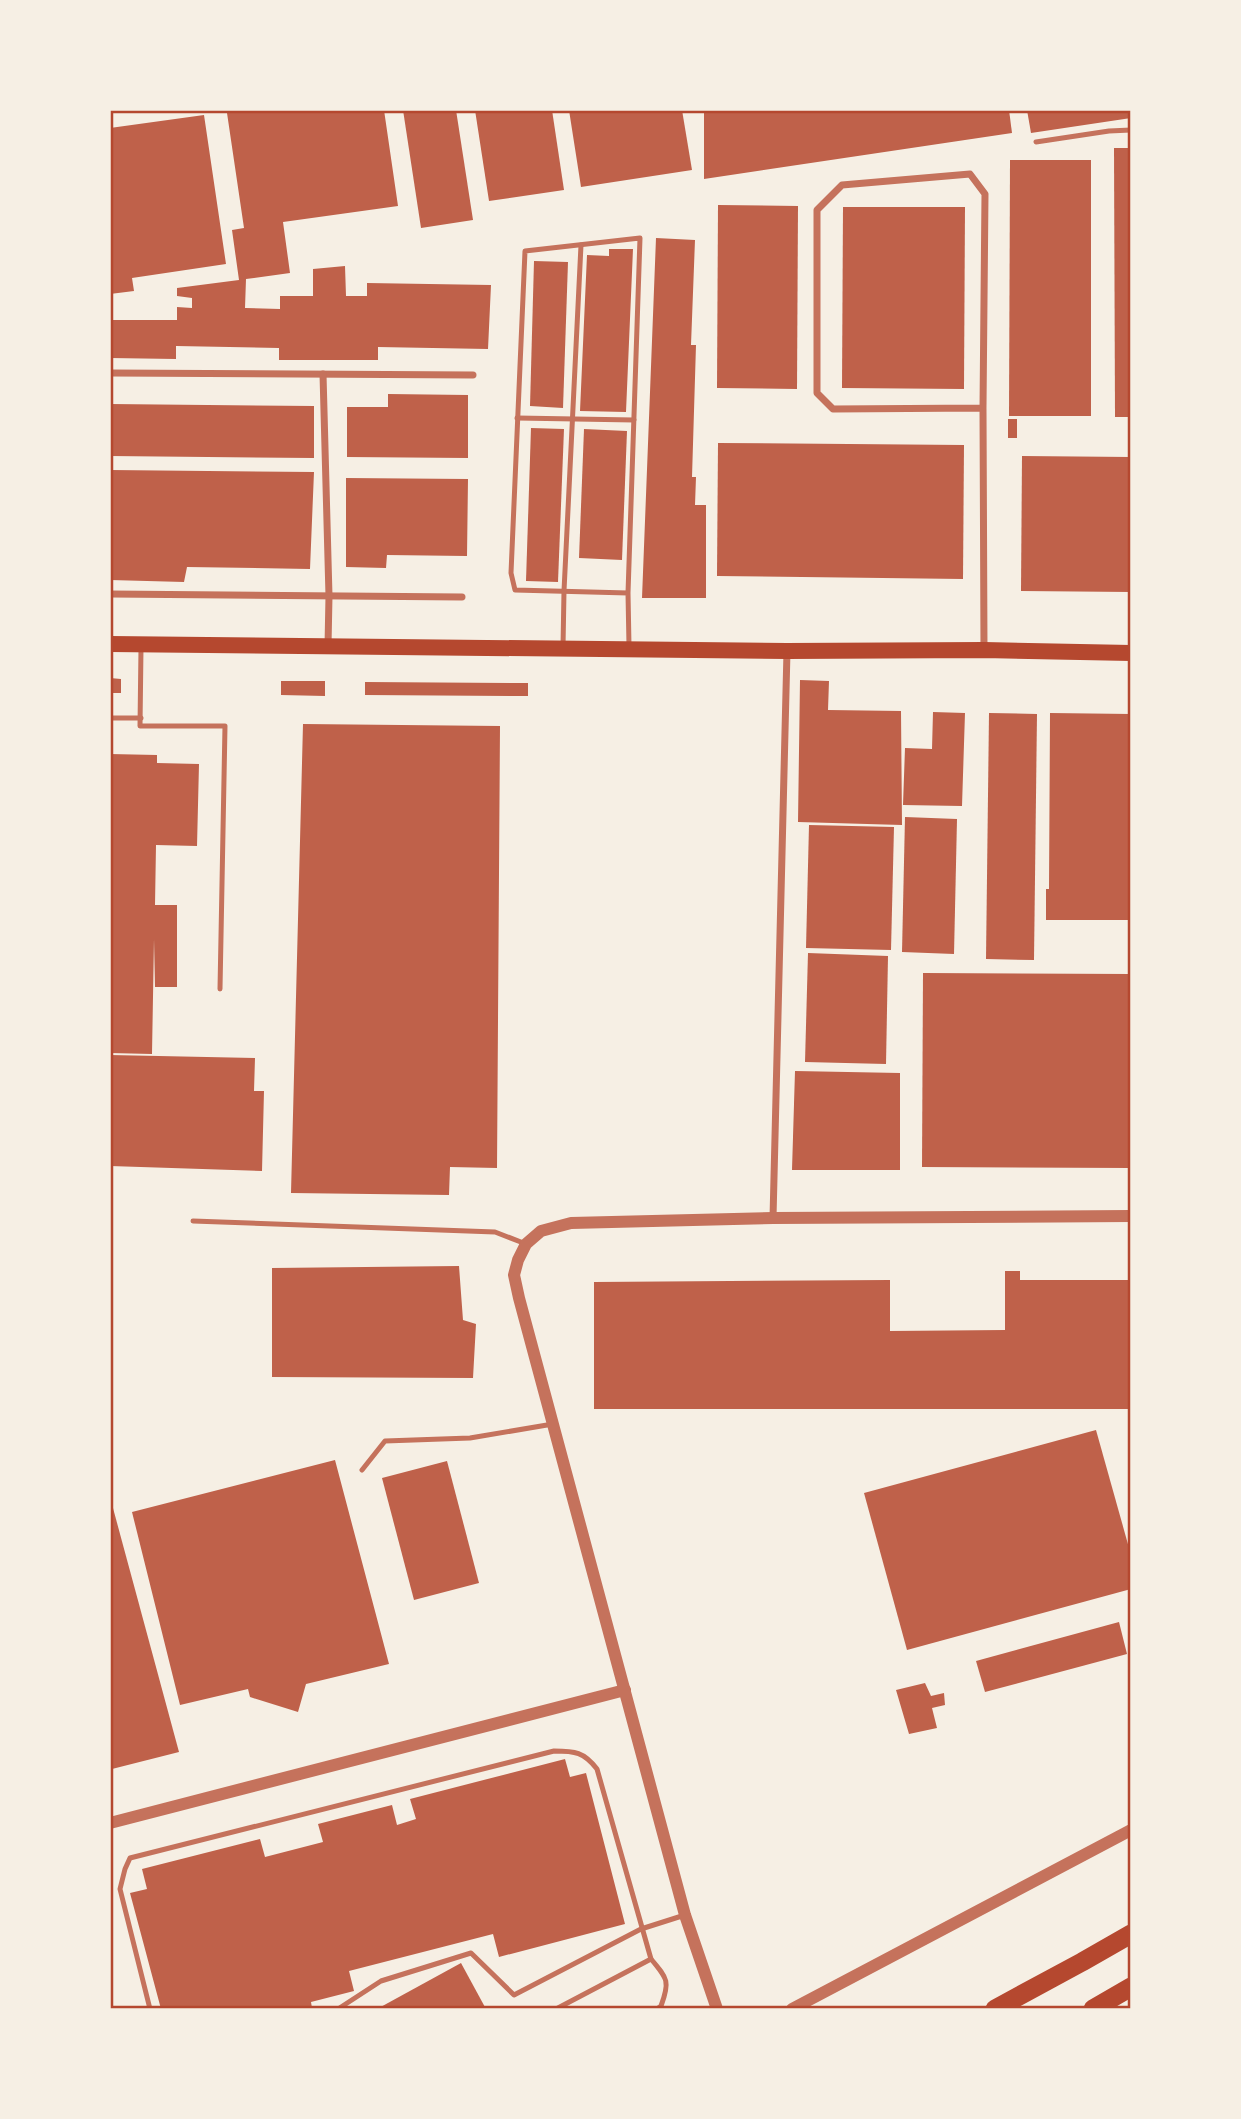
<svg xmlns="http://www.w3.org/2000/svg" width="1241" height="2119" font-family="Jost,sans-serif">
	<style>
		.building { fill: #bf614a }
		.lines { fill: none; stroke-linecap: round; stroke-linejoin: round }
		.service { stroke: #c5725c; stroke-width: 5 }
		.minor { stroke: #c5725c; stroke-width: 7 }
		.tertiary { stroke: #c5725c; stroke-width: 12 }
		.primary { stroke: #b5482f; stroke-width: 16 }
		.motorway { stroke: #b5482f; stroke-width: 19 }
		.neatline { fill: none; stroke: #b5482f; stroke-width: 2.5 }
	</style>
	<rect width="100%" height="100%" fill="#f6efe4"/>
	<g class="building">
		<polygon points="245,110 384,110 398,206 283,222 290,273 246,279 245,308 280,309 280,296 313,296 313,269 345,266 346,296 367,296 367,283 491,285 488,349 378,347 378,360 279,360 279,348 176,346 176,359 110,358 110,320 177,320 177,307 192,308 192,298 177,296 177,288 239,280 232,230 244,228 227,113"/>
		<polygon points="403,110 456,110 473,220 421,228"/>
		<polygon points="475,110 552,110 564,190 489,201"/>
		<polygon points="569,110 682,110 692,170 581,187"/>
		<polygon points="711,110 1009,110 1012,133 704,179 704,111"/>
		<polygon points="1027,110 1131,110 1131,118 1031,133"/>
		<polygon points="204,115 226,264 132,278 134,291 110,294 110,128"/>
		<polygon points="1114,148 1131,148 1131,417 1115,417"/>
		<polygon points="1010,160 1091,160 1091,416 1009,416"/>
		<polygon points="718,205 798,206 797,389 717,388"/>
		<polygon points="843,207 965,207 964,389 842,388"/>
		<polygon points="656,238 695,240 691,345 696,345 692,477 696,477 695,505 706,505 706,598 642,598"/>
		<polygon points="609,249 633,249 626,412 580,411 587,255 609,256"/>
		<polygon points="534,261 568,262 563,408 530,406"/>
		<polygon points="388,394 468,395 468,458 347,457 347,407 388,407"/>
		<polygon points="110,404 314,406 314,458 110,456"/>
		<rect x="1008" y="419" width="9" height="19"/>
		<polygon points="531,428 564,429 558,582 526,581"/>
		<polygon points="584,429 627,431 622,560 579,558"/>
		<polygon points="718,443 964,445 963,579 717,576"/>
		<polygon points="1022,456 1131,457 1131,592 1021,591"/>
		<polygon points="110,470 314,472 310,569 187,567 184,582 110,580"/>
		<polygon points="346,478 468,479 467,556 387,555 386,568 346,567"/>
		<polygon points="110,678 121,679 121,693 110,693"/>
		<polygon points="800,680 829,681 828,710 901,711 902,825 798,822"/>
		<polygon points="281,681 325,681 325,696 281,695"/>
		<polygon points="365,682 528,683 528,696 365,695"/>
		<polygon points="933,712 965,713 962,806 903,805 905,748 932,749"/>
		<polygon points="989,713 1037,714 1034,960 986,959"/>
		<polygon points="1050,713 1131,714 1131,920 1046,920 1046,889 1049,889"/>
		<polygon points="303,724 500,726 497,1168 450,1167 449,1195 291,1193"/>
		<polygon points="110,754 157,755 157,763 199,764 197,846 156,845 155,905 177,905 177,987 155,987 154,939 152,1054 110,1053"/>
		<polygon points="905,817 957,819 954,954 902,952"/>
		<polygon points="809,825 894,827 891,950 806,948"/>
		<polygon points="808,953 888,956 886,1064 805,1062"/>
		<polygon points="923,973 1131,974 1131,1168 922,1167"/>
		<polygon points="110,1055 255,1058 254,1091 264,1091 262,1171 110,1166"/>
		<polygon points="795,1071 900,1073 900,1170 792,1170"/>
		<polygon points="459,1266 463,1320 476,1324 473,1378 272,1377 272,1268"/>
		<polygon points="1005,1271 1020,1271 1020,1280 1131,1280 1131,1409 594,1409 594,1282 890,1280 890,1331 1005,1330"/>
		<polygon points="1096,1430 1131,1555 1131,1589 907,1650 864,1493"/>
		<polygon points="335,1460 389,1664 306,1684 298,1712 250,1697 248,1689 180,1705 132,1512"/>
		<polygon points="447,1461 479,1583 414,1600 382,1478"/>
		<polygon points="110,1497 179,1752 112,1769 110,1764"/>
		<polygon points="1119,1622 1127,1654 985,1692 976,1661"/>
		<polygon points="925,1683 931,1696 944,1693 945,1705 932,1708 937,1728 909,1734 896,1690"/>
		<polygon points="565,1759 570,1777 586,1773 625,1924 499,1957 493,1934 349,1971 354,1991 311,2002 312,2008 307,2009 161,2009 130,1893 147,1889 142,1869 260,1839 265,1857 323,1842 318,1824 392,1805 397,1825 416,1819 410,1799"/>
		<polygon points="461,1963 486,2009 377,2009"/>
	</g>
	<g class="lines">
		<g class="service">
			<polyline points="1036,142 1109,131 1131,130"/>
			<polyline points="517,418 634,420"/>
			<polyline points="628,593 515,590 511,573 525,251 640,238 628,593 629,646"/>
			<polyline points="563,647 564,591 581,245"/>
			<polyline points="141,648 140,726 225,726 220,989"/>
			<polyline points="110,718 141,718"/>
			<polyline points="193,1221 495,1232 526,1244"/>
			<polyline points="362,1470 385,1441 470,1438 553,1424"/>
			<path d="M651 1959C668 1979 670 1982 661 2006L657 2009"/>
			<path d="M150 2009 120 1889 125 1869 130 1858 554 1751C575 1751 584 1752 597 1769L651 1959 556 2009"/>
			<polyline points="338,2009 381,1981 471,1953 514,1995 641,1929 685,1915"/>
		</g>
		<g class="minor">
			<polyline points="110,373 473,375"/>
			<polyline points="323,374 329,596 328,646"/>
			<polyline points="983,408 833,409 817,393 817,210 842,185 970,174 985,194 983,408 984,649"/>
			<polyline points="110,594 462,597"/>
			<polyline points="773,1218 787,651"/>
		</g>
		<g class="tertiary">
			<polyline points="110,1823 625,1690"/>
			<polyline points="717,2009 685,1915 519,1298 514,1275 518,1260 526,1244 541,1231 571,1223 773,1218 1131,1216"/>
			<polyline points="792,2009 1131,1830"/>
		</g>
		<polyline class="primary" points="110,644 787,651 984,650 1131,653"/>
		<g class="motorway">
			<polyline points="995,2009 1082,1962 1131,1934"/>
			<polyline points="1093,2009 1131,1987"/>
		</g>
	</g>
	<rect width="1241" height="2119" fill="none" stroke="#f6efe4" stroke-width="224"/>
	<rect x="112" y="112" width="1017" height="1895" class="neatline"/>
</svg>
